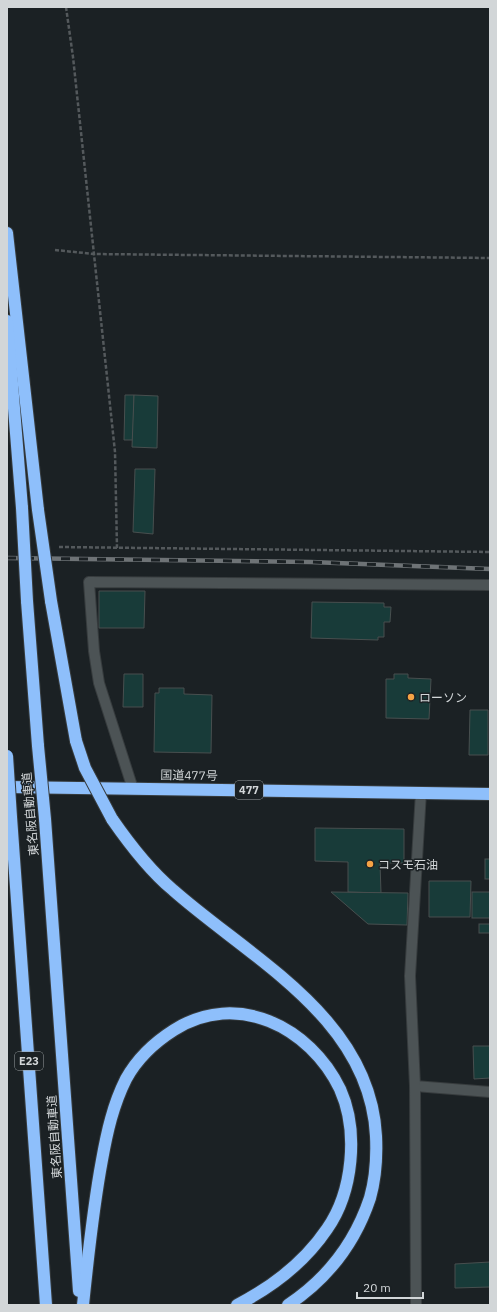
<svg xmlns="http://www.w3.org/2000/svg" width="497" height="1312" font-family="'IBM Plex Sans','Noto Sans JP',sans-serif">
	<style>
		.building { fill: #183b39; stroke: #484f4f }
		.lines { fill: none; stroke-linecap: round; stroke-linejoin: round }
		.street-casing { stroke: #373c3e; stroke-width: 12 }
		.highway-casing { stroke: #373c3e; stroke-width: 14 }
		.path { stroke: #54595c; stroke-width: 2.5; stroke-dasharray: 4 2; stroke-linecap: butt }
		.street { stroke: #4c5355; stroke-width: 10 }
		.highway { stroke: #8ebffb; stroke-width: 12 }
		.rail-casing { stroke: #6e7376; stroke-width: 4.5 }
		.rail { stroke: #1b2124; stroke-width: 3; stroke-dasharray: 9; stroke-linecap: butt }
		.highway-bridge-casing { stroke: #373c3e; stroke-width: 14; stroke-linecap: butt }
		.highway-bridge { stroke: #8ebffb; stroke-width: 12 }
		.poi-dot { fill: #f5a345; stroke: #1b2124; stroke-width: 1.5 }
		.labels { text-anchor: middle; dominant-baseline: central; stroke-width: 3; stroke-linejoin: round; paint-order: stroke }
		.shield { fill: #1b2124; stroke: #9ba0a2; stroke-width: 1 }
		.shield-label { font-size: 11px; font-weight: bold; fill: #d2d6d8 }
		.poi-label { font-size: 12px; fill: #d2d6d8; stroke: #1b2124; text-anchor: start }
		.street-label { font-size: 12px; fill: #d2d6d8; stroke: #1b2124 }
	</style>
	<rect width="100%" height="100%" fill="#1b2124"/>
	<g class="building">
		<polygon points="125,395 134,395 133,440 124,440"/>
		<polygon points="134,395 158,396 157,448 132,447"/>
		<polygon points="135,469 155,469 153,534 133,532"/>
		<polygon points="99,591 145,591 144,628 99,628"/>
		<polygon points="312,602 384,603 384,607 391,607 390,622 384,622 384,637 378,637 378,640 311,638"/>
		<polygon points="124,674 143,674 143,707 123,707"/>
		<polygon points="394,674 408,674 408,678 431,679 429,719 386,718 386,679 394,679"/>
		<polygon points="159,688 184,688 184,694 212,695 211,753 154,752 155,693 159,693"/>
		<polygon points="470,710 488,710 488,755 469,755"/>
		<polygon points="315,828 404,829 404,863 380,863 381,893 348,892 348,862 315,861"/>
		<rect x="485" y="859" width="5" height="20"/>
		<polygon points="429,881 471,881 470,917 429,917"/>
		<polygon points="331,892 408,893 407,925 368,924"/>
		<rect x="472" y="892" width="18" height="26"/>
		<rect x="479" y="924" width="11" height="9"/>
		<polygon points="473,1046 490,1046 490,1078 474,1079"/>
		<polygon points="490,1262 490,1287 455,1288 455,1264"/>
	</g>
	<g class="lines">
		<defs>
			<g id="street">
				<polyline points="133,789 99,683 94,651 89,582 490,585"/>
				<polyline points="415,1086 490,1092"/>
				<polyline points="416,1305 415,1086 410,976 421,792"/>
			</g>
			<g id="highway">
				<polyline points="7,233 38,510"/>
				<polyline points="7,321 22,508"/>
				<polyline points="27,601 38,746"/>
				<polyline points="51,601 76,741"/>
				<polyline points="7,787 490,794"/>
				<polyline points="11,817 46,1305"/>
				<polyline points="45,819 79,1291"/>
				<path d="M112 819C130 845 149 870 173 890 251 959 370 1018 376 1136 377 1157 376 1177 370 1198 355 1243 327 1279 288 1305"/>
				<path d="M83 1305C88 1256 93 1208 102 1160 107 1132 113 1105 126 1079 137 1059 155 1042 174 1030 237 990 310 1027 340 1089 359 1131 353 1192 327 1229 304 1263 272 1287 237 1305"/>
			</g>
		</defs>
		<use href="#street" class="street-casing"/>
		<use href="#highway" class="highway-casing"/>
		<g class="path">
			<polyline points="66,7 73,57 115,452 117,548"/>
			<polyline points="55,250 94,254 490,258"/>
			<polyline points="59,547 490,552"/>
		</g>
		<use href="#street" class="street"/>
		<use href="#highway" class="highway"/>
		<defs>
			<polyline id="rail" points="7,558 311,562 490,569"/>
		</defs>
		<use href="#rail" class="rail-casing"/>
		<use href="#rail" class="rail"/>
		<defs>
			<g id="highway-bridge">
				<polyline points="22,508 27,601"/>
				<polyline points="38,510 51,601"/>
				<polyline points="76,741 85,768 112,819"/>
				<polyline points="38,746 45,819"/>
				<polyline points="7,756 11,817"/>
			</g>
		</defs>
		<use href="#highway-bridge" class="highway-bridge-casing"/>
		<use href="#highway-bridge" class="highway-bridge"/>
	</g>
	<g class="poi-dot">
		<circle cx="411" cy="697" r="4"/>
		<circle cx="370" cy="864" r="4"/>
	</g>
	<g class="labels">
		<g class="shield">
			<rect x="235" y="781" width="28" height="18" rx="3"/>
			<rect x="15" y="1052" width="28" height="18" rx="3"/>
		</g>
		<g class="shield-label">
			<text x="249" y="790">477</text>
			<text x="29" y="1061">E23</text>
		</g>
		<g class="poi-label">
			<text x="419" y="697">ローソン</text>
			<text x="378" y="864">コスモ石油</text>
		</g>
		<g class="street-label">
			<text transform="translate(189 775) rotate(1)">国道477号</text>
			<text transform="translate(30 814) rotate(-95)">東名阪自動車道</text>
			<text transform="translate(54 1137) rotate(-94)">東名阪自動車道</text>
		</g>
	</g>
	<rect width="497" height="1312" fill="none" stroke="#d2d6d8" stroke-width="16"/>
	<path d="M357 1292v6h66v-6" fill="none" stroke="#d2d6d8" stroke-width="2"/>
	<text x="363" y="1292" font-size="12" fill="#d2d6d8" stroke="#1b2124" stroke-width="3" paint-order="stroke">20 m</text>
</svg>
